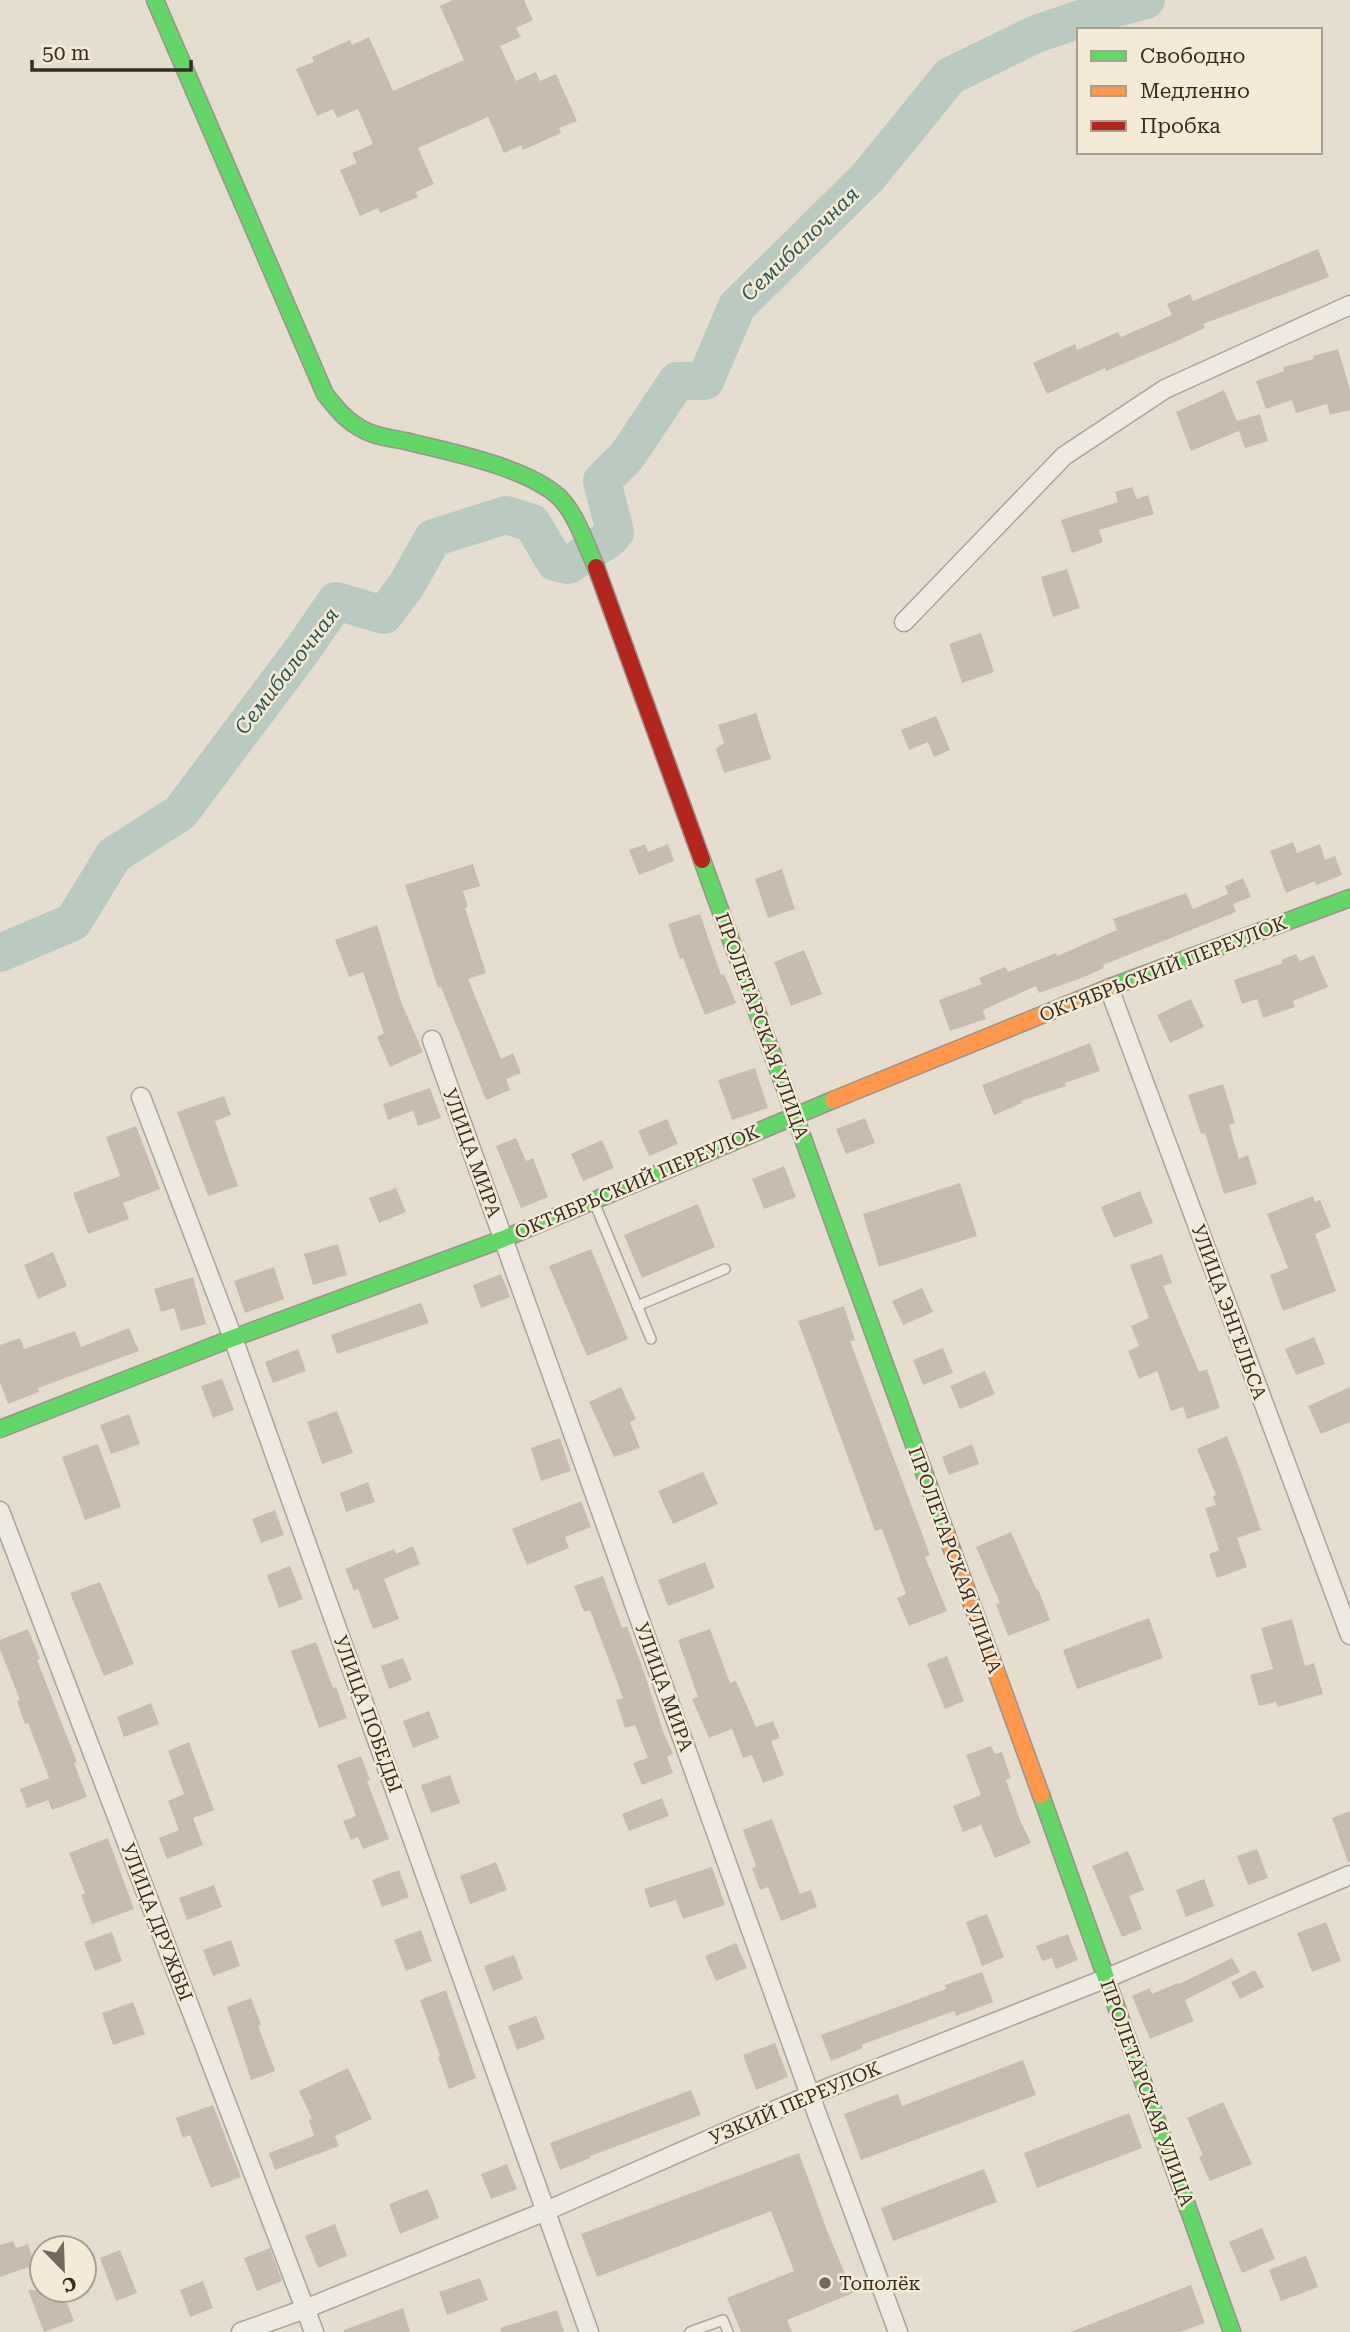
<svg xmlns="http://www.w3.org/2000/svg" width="1350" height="2332" font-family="'Roboto Serif',serif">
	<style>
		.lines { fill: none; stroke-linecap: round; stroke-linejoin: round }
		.river { stroke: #bbcac0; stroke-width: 38 }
		.building { fill: #c8bcb1 }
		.lane-casing { stroke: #aaa399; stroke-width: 12 }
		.street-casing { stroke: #aaa399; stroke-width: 21 }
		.fast-casing { stroke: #9a9388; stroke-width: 19 }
		.slow-casing { stroke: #9a9388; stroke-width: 19 }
		.jam-casing { stroke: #9a9388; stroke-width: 19 }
		.lane { stroke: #eee9e1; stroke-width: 9 }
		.street { stroke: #eee9e1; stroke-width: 18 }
		.fast { stroke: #63d668; stroke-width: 16 }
		.slow { stroke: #ff974d; stroke-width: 16 }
		.jam { stroke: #b3261e; stroke-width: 16 }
		.poi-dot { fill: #756a5e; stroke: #f4ebd7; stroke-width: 2.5 }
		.labels { text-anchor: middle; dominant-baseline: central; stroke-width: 5; stroke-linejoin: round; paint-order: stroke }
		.street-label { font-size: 19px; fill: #392c20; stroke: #f4ebd7 }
		.poi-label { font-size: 19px; fill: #392c20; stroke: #f4ebd7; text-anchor: start }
		.water-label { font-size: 21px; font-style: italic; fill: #315854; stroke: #f4ebd7 }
	</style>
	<rect width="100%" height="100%" fill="#e5ded0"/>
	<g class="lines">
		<polyline class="river" points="0,953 73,922 114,855 180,813 303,649 336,601 384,615 406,586 433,538 506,515 532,523 555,562 568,565 609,539 615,532 602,481 627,456 677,381 705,381 737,306 867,178 950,76 1036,34 1104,11 1146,0"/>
	</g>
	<g class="building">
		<polygon points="453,0 524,0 533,20 516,28 521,37 500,46 516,81 536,72 540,81 556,74 577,121 559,128 561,133 523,150 521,145 504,153 488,117 418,148 434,184 416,192 418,197 380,213 378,208 360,216 340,170 357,163 352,153 373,144 358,109 337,118 333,109 317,116 296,69 314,62 312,57 350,40 352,45 369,37 393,91 464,60 440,6"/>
		<polygon points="1318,249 1329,277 1203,324 1205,328 1170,344 1106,371 1105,368 1047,394 1033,363 1075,344 1077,350 1118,332 1121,337 1172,315 1167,304 1190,294 1193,301"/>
		<polygon points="1338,349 1350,390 1350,410 1330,415 1327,404 1296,413 1292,400 1266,409 1256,381 1284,371 1283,367 1314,359 1313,356"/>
		<polygon points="1224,390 1237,421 1260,414 1268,441 1245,448 1239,431 1191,451 1176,412"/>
		<polygon points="1132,487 1137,499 1148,495 1154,514 1099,530 1103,542 1072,553 1061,520 1118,502 1115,492"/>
		<polygon points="1067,569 1080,608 1053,617 1041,577"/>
		<polygon points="981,633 994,672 962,683 949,644"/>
		<polygon points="756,713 771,759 724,773 716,749 724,743 718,725"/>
		<polygon points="936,716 950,750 934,757 928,742 909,750 901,730"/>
		<polygon points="1293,842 1297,853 1320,844 1325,860 1335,856 1342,875 1316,885 1315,881 1286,893 1270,851"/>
		<polygon points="645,844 648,852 668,844 674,861 639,875 629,850"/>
		<polygon points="473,864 480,886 463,891 468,907 465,908 486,973 468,979 501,1059 513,1053 521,1073 506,1079 510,1090 486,1100 441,987 438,988 405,885"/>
		<polygon points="782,869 795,909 768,918 755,879"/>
		<polygon points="1243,878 1251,897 1233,904 1236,912 1103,965 1104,968 1084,977 1039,993 1036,986 983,1010 986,1019 950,1031 939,1000 982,984 979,978 1005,967 1008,972 1056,953 1057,956 1117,930 1113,919 1186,893 1193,909 1228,894 1225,886"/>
		<polygon points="700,914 721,975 724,974 736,1003 705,1015 683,958 680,959 668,924"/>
		<polygon points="377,925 401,1002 423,1052 390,1067 377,1037 384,1033 363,972 349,977 335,940"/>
		<polygon points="804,950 822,994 791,1006 774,962"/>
		<polygon points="1296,954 1300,961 1314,955 1328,987 1293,1001 1295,1007 1263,1018 1257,999 1242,1004 1234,980 1283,963 1281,960"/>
		<polygon points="1191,999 1204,1027 1170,1043 1157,1015"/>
		<polygon points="1090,1043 1100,1071 1065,1083 1066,1086 1021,1101 1022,1103 994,1115 982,1085"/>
		<polygon points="755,1068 768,1108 732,1120 718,1080"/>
		<polygon points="1223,1084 1235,1123 1229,1125 1239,1159 1248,1155 1257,1184 1224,1194 1205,1133 1201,1134 1188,1095"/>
		<polygon points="430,1088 441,1118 418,1126 413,1111 388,1120 383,1104"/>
		<polygon points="224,1096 231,1115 215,1121 238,1186 208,1196 177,1112"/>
		<polygon points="865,1118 875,1143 846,1154 836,1129"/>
		<polygon points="667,1119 678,1144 649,1156 638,1131"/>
		<polygon points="136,1126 160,1189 123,1203 129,1219 88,1234 73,1193 120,1176 106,1137"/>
		<polygon points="516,1138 526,1161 533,1158 548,1197 521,1208 496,1146"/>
		<polygon points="602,1140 614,1168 583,1181 571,1154"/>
		<polygon points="784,1166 796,1197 764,1209 752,1179"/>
		<polygon points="960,1183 977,1236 879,1267 863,1214"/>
		<polygon points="396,1188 406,1212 379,1223 369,1198"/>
		<polygon points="1140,1191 1153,1223 1114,1238 1101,1207"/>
		<polygon points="1313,1196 1315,1202 1320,1200 1331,1227 1315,1234 1336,1291 1283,1311 1270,1275 1288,1268 1267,1214"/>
		<polygon points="698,1204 715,1247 642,1278 624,1235"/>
		<polygon points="338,1244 347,1275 313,1285 304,1254"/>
		<polygon points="591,1249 628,1339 587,1356 549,1266"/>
		<polygon points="53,1252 67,1286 38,1299 24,1265"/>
		<polygon points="1162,1254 1172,1283 1163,1286 1199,1372 1207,1369 1220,1408 1187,1419 1183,1407 1171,1411 1157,1371 1139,1379 1128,1351 1139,1346 1131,1326 1149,1318 1130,1265"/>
		<polygon points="274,1267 284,1299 245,1313 234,1281"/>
		<polygon points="501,1274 510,1297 481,1308 473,1285"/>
		<polygon points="193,1277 206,1324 181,1331 174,1308 161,1312 154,1289"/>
		<polygon points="922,1288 933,1312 903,1325 892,1301"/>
		<polygon points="421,1303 429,1323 337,1354 331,1335"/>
		<polygon points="844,1306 855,1340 850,1341 930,1555 925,1557 947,1611 909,1626 897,1598 906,1594 882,1529 875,1531 798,1321"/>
		<polygon points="129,1328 139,1351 38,1388 39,1392 8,1404 0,1382 0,1345 20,1338 24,1349 75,1331 81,1347"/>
		<polygon points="1314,1337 1325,1364 1296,1375 1285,1349"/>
		<polygon points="943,1348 953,1373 923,1385 913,1360"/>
		<polygon points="298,1349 306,1371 273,1383 265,1362"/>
		<polygon points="985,1371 995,1394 960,1409 950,1386"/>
		<polygon points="222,1379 234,1410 213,1418 201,1386"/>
		<polygon points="621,1387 636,1419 630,1422 640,1448 614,1457 589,1402"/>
		<polygon points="1350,1387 1350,1422 1321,1434 1308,1406"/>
		<polygon points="337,1411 353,1453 322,1464 307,1422"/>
		<polygon points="129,1414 140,1444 111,1454 100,1425"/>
		<polygon points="1227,1436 1241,1472 1261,1530 1237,1538 1247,1567 1217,1578 1209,1554 1219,1550 1205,1508 1216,1505 1213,1496 1216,1495 1197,1449"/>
		<polygon points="560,1438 571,1471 541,1481 531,1448"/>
		<polygon points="98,1444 121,1507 85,1520 62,1457"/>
		<polygon points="972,1444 979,1464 949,1475 942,1457"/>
		<polygon points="703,1472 718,1504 673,1524 658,1491"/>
		<polygon points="368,1482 375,1502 346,1512 340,1493"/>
		<polygon points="581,1501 591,1527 565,1537 569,1548 527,1565 512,1529"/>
		<polygon points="275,1510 284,1535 261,1543 252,1519"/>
		<polygon points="1011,1532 1036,1589 1038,1589 1050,1620 1008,1636 996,1604 1000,1603 976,1547"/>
		<polygon points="413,1546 420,1564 384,1579 399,1619 373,1629 358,1589 354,1591 345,1569 394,1549 396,1554"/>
		<polygon points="705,1562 715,1588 668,1606 658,1580"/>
		<polygon points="290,1566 303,1599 279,1608 267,1575"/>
		<polygon points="603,1576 622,1628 627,1626 644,1672 664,1734 673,1754 667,1757 673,1773 642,1785 633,1763 648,1758 635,1725 625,1728 616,1700 623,1698 590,1610 584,1612 574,1586"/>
		<polygon points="100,1582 134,1664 104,1676 70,1593"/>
		<polygon points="1149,1618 1163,1658 1077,1689 1063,1650"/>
		<polygon points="1292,1619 1305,1666 1314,1663 1323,1694 1278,1707 1276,1702 1259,1706 1250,1675 1273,1669 1261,1628"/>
		<polygon points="28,1629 40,1659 37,1660 77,1762 74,1763 87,1797 52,1810 48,1800 27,1808 20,1789 49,1778 28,1723 25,1724 17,1701 20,1700 0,1649 0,1640"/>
		<polygon points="710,1629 730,1683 736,1681 756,1727 773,1721 780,1738 771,1741 784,1775 763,1783 752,1755 743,1758 732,1729 709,1738 692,1699 698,1697 678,1640"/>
		<polygon points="316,1642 333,1688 336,1687 347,1718 319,1728 291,1651"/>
		<polygon points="947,1656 964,1701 945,1709 927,1664"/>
		<polygon points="403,1658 412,1680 389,1689 381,1666"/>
		<polygon points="151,1703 159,1724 124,1737 117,1717"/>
		<polygon points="429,1711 439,1738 413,1748 403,1721"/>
		<polygon points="189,1742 214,1810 193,1818 203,1845 167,1859 159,1838 179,1830 168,1801 184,1794 168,1751"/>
		<polygon points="991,1746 995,1754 1002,1752 1011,1778 1006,1780 1020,1820 1031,1843 995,1858 981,1825 963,1832 953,1806 981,1795 966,1755"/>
		<polygon points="361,1756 370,1780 367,1781 389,1839 363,1849 358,1837 351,1840 343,1821 356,1816 337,1765"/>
		<polygon points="450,1775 460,1803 431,1813 421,1785"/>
		<polygon points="662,1798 669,1816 629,1831 622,1814"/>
		<polygon points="1350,1811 1350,1862 1348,1862 1332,1818"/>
		<polygon points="772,1819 800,1894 811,1890 817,1907 781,1921 768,1887 760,1890 752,1868 756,1866 743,1830"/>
		<polygon points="108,1838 134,1909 92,1924 81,1895 85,1893 69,1853"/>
		<polygon points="1257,1849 1268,1878 1248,1885 1237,1856"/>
		<polygon points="1128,1851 1144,1890 1129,1896 1142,1929 1122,1937 1092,1866"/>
		<polygon points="496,1862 507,1890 470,1904 460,1876"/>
		<polygon points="712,1867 725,1905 683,1919 676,1900 650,1908 644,1889"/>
		<polygon points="399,1870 409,1897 382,1907 372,1880"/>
		<polygon points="1204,1879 1214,1906 1186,1917 1176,1890"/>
		<polygon points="214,1885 222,1907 187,1920 179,1898"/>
		<polygon points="987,1914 1004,1957 982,1966 966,1922"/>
		<polygon points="1326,1922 1341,1961 1312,1972 1297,1933"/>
		<polygon points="421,1930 432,1961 406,1971 394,1940"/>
		<polygon points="112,1932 122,1961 95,1971 84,1942"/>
		<polygon points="1068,1934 1078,1960 1056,1969 1052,1958 1042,1961 1036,1946"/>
		<polygon points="231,1940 240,1966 213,1976 203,1950"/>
		<polygon points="736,1943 747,1968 716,1981 705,1956"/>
		<polygon points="514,1955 523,1979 493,1991 484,1966"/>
		<polygon points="1232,1958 1240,1972 1185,2000 1194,2021 1150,2039 1132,1996 1150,1988 1152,1994 1178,1983 1179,1984"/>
		<polygon points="1255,1970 1264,1987 1240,1999 1231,1982"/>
		<polygon points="982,1972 993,2002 956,2016 954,2011 861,2045 863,2048 831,2061 821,2035 946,1989 945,1985"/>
		<polygon points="446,1990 476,2078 449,2089 438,2057 440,2056 420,2000"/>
		<polygon points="251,1998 261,2025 258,2026 275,2071 251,2080 227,2007"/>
		<polygon points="133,2002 145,2034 113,2045 102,2013"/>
		<polygon points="536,2016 545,2039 517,2050 508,2026"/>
		<polygon points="775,2043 788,2077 756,2090 743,2055"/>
		<polygon points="1023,2060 1036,2095 861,2160 844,2114 898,2094 902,2106"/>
		<polygon points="348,2068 372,2119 335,2136 339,2146 275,2170 269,2153 314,2136 309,2120 312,2119 299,2091"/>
		<polygon points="691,2090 701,2115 590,2156 590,2158 560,2170 550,2143"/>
		<polygon points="1223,2102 1252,2164 1210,2181 1199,2157 1203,2155 1187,2118"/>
		<polygon points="213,2105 241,2177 211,2188 190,2135 183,2138 176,2118"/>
		<polygon points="1129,2113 1142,2148 1037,2188 1024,2153"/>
		<polygon points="799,2153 826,2228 853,2293 787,2320 792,2332 741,2332 727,2298 794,2271 771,2211 597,2277 581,2234"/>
		<polygon points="507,2164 517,2189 491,2199 481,2174"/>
		<polygon points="984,2169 997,2202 893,2241 881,2208"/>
		<polygon points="428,2189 439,2218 400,2234 389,2204"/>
		<polygon points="335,2224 347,2256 318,2268 305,2236"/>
		<polygon points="1262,2228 1275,2259 1242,2273 1229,2242"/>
		<polygon points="13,2241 16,2248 28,2244 35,2265 0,2277 0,2245"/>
		<polygon points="270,2248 282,2281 257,2291 244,2258"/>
		<polygon points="120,2250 137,2293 116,2301 100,2258"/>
		<polygon points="1306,2256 1318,2287 1281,2301 1269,2270"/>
		<polygon points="480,2278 488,2300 447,2315 439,2292"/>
		<polygon points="203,2281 213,2308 190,2317 180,2290"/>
		<polygon points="1191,2285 1205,2323 1180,2332 1070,2332"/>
		<polygon points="28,2290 62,2290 74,2321 44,2332"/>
		<polygon points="403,2308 410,2332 344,2332 344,2330"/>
		<polygon points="557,2310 564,2332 501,2332 500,2328"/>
	</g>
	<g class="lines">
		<defs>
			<g id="lane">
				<polyline points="594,1202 651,1339"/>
				<polyline points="637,1306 725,1269"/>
				<polyline points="690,2332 723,2320 728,2332"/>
			</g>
			<g id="street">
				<polyline points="904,622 1064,456 1165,389 1350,305"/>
				<polyline points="1109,988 1350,1635"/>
				<polyline points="432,1040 810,2095 898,2332"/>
				<polyline points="141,1097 233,1338 589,2332"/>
				<polyline points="0,1511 314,2332"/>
				<polyline points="241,2332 305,2309 546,2211 810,2095 1107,1978 1350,1875"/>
			</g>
			<g id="fast">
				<path d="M155 0 325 394C336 408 347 422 364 430 376 437 391 438 405 441 447 451 527 467 559 497 577 515 586 545 596 567"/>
				<polyline points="702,860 946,1533"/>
				<polyline points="1108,988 1350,898"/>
				<polyline points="0,1429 233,1338 503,1239 833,1100"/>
				<polyline points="1041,1795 1232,2332"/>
			</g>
			<g id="slow">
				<polyline points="833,1100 1108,988"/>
				<polyline points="946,1533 1041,1795"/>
			</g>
			<polyline id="jam" points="596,567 702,860"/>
		</defs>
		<use href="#lane" class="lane-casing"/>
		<use href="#street" class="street-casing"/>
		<use href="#fast" class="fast-casing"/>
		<use href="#slow" class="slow-casing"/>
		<use href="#jam" class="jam-casing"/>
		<use href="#lane" class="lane"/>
		<use href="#street" class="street"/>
		<use href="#fast" class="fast"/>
		<use href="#slow" class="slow"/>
		<use href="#jam" class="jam"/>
	</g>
	<circle class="poi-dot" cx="825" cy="2283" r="7"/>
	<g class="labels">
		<g class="street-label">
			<text transform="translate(1163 969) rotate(-21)">ОКТЯБРЬСКИЙ ПЕРЕУЛОК</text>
			<text transform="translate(762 1026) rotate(70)">ПРОЛЕТАРСКАЯ УЛИЦА</text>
			<text transform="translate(472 1153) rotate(70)">УЛИЦА МИРА</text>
			<text transform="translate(637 1182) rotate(-23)">ОКТЯБРЬСКИЙ ПЕРЕУЛОК</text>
			<text transform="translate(1229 1312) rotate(70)">УЛИЦА ЭНГЕЛЬСА</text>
			<text transform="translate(955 1560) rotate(70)">ПРОЛЕТАРСКАЯ УЛИЦА</text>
			<text transform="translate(664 1687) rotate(70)">УЛИЦА МИРА</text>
			<text transform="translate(368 1714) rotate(70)">УЛИЦА ПОБЕДЫ</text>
			<text transform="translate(157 1922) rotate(69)">УЛИЦА ДРУЖБЫ</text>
			<text transform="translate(1147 2093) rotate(70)">ПРОЛЕТАРСКАЯ УЛИЦА</text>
			<text transform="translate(795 2103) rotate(-23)">УЗКИЙ ПЕРЕУЛОК</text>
		</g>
		<g class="poi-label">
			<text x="839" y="2283">Тополёк</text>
		</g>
		<g class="water-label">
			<text transform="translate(800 244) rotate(-44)">Семибалочная</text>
			<text transform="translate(287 671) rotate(-52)">Семибалочная</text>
		</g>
	</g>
	<rect x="1077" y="28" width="245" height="126" fill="#f4ebd7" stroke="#a99f8e" stroke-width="2"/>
	<rect x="1091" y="51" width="35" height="10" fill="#63d668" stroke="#a99f8e" stroke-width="2"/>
	<text x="1140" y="63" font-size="21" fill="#392c20">Свободно</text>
	<rect x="1091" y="86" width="35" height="10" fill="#ff974d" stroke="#a99f8e" stroke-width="2"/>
	<text x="1140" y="98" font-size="21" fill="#392c20">Медленно</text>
	<rect x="1091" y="121" width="35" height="10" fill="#b3261e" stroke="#a99f8e" stroke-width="2"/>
	<text x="1140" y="133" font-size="21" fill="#392c20">Пробка</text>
	<g transform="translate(63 2269) rotate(157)"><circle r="33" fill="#f4ebd7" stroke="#a99f8e" stroke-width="2"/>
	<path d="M0-5L12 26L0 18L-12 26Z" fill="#756a5e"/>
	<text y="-10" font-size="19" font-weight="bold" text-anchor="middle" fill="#392c20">С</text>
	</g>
	<path d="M32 60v10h159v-10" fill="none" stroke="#392c20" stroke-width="3.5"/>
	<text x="42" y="60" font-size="21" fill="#392c20" stroke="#f4ebd7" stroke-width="5" paint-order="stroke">50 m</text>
</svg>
